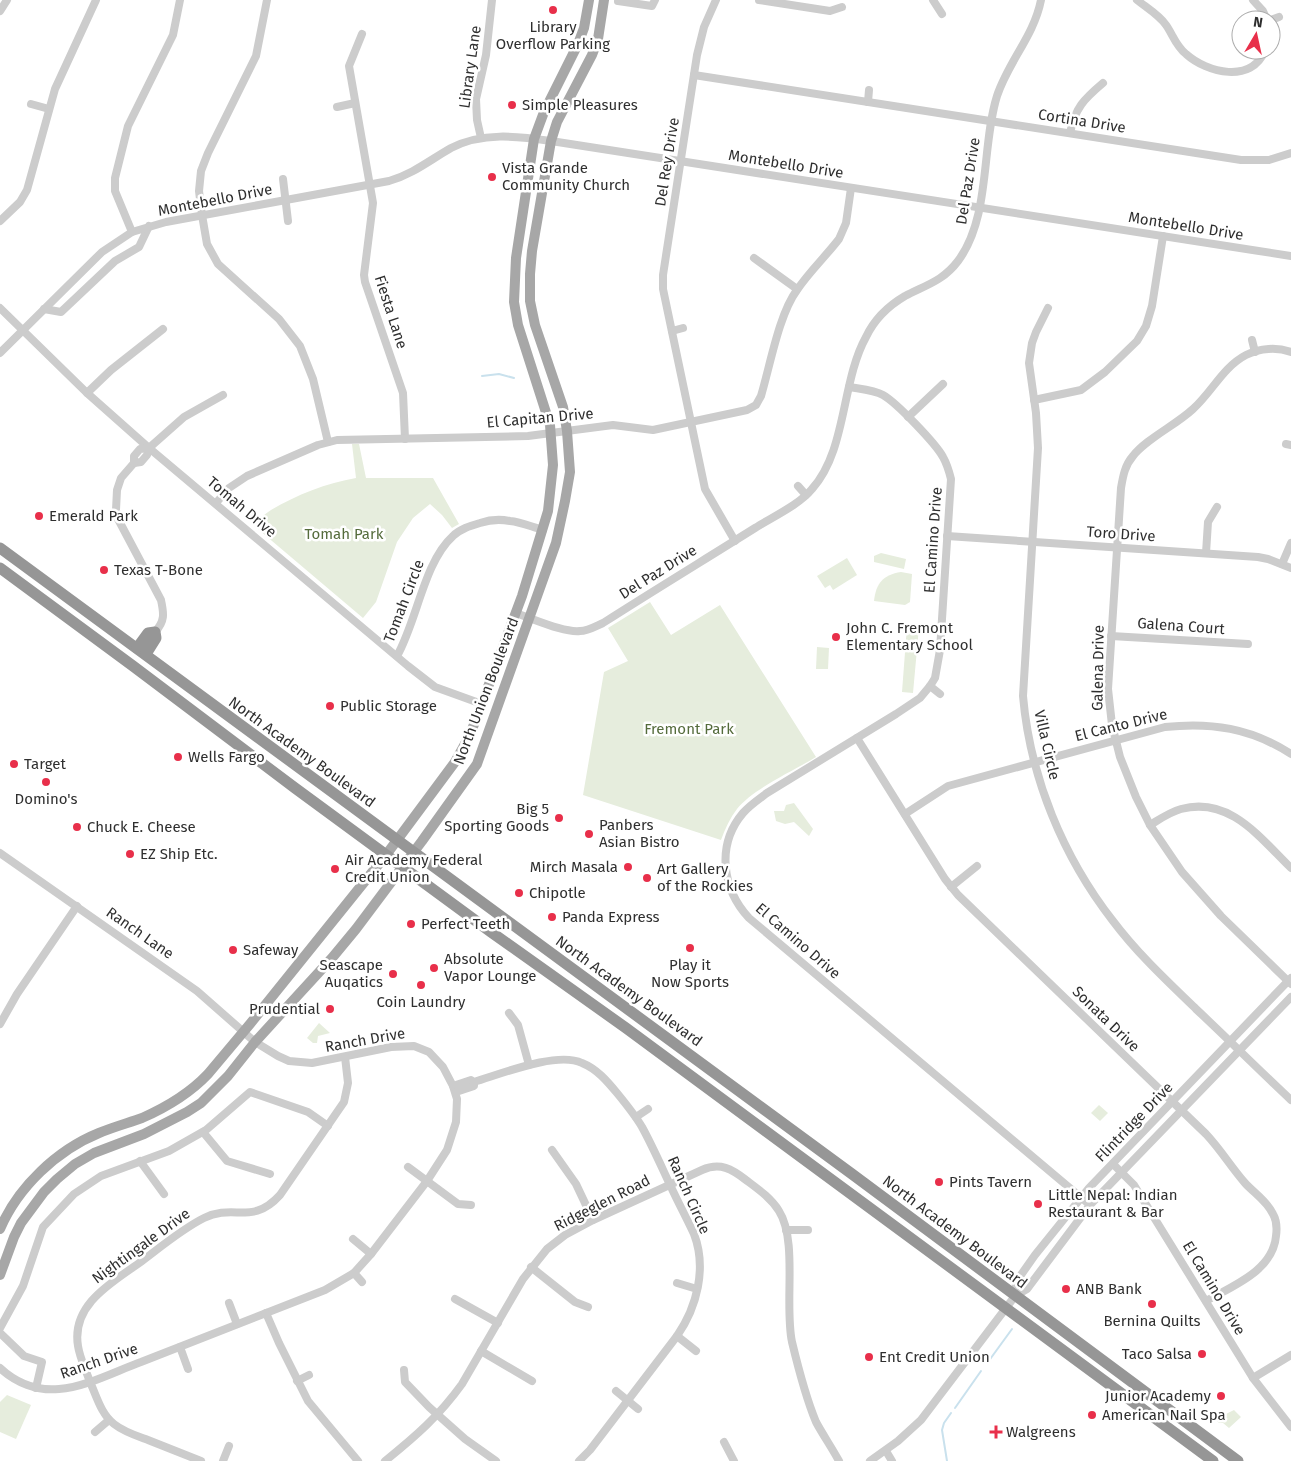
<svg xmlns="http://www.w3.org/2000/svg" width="1291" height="1461" font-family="'Fira Sans',sans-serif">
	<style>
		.green { fill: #e6eddd }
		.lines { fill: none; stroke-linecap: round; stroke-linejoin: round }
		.stream { stroke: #c9e1ed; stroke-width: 2 }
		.minor { stroke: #ccc; stroke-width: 8 }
		.major { stroke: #a7a7a7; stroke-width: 10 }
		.highway { stroke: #969696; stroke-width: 11 }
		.poi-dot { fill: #e82f4a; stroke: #fff; stroke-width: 2 }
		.labels { text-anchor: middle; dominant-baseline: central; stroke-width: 5; stroke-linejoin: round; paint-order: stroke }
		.poi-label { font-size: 15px; fill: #2f2f2f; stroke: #fff; text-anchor: start }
		.street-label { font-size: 15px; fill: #2f2f2f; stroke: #fff }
		.park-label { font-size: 15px; fill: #556c3c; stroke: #fff }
	</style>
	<rect width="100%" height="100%" fill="#fff"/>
	<g class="green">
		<path d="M352 444H359L366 478H433L459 524 452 528 442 515 430 504 413 518 397 542 376 602 363 618 253 525C259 520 264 514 271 510 296 495 327 483 356 478Z"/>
		<polygon points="881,553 906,559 904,569 874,562 874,556"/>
		<polygon points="847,558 857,575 833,590 830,585 825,588 817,576"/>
		<path d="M901 572 912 574 910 602 905 605 874 601C876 583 883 575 901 572Z"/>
		<path d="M650 602 671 635 720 605 816 757C793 771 753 789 737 809 730 818 725 829 721 840L583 795 604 672 628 661 608 628Z"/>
		<polygon points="907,626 919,627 913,693 902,692"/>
		<polygon points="817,647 829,648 828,669 816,669"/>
		<polygon points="794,803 813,829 809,836 794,822 785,824 776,821 774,811 784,811 786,805"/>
		<polygon points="319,1023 330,1033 318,1036 317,1043 313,1043 307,1038"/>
		<polygon points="1099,1105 1108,1113 1100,1121 1091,1113"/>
		<polygon points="7,1395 31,1405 16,1439 0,1432 0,1402"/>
		<polygon points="1234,1410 1241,1417 1229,1428 1223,1423 1219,1423 1215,1419 1224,1412 1226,1414"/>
	</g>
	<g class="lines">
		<g class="stream">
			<polyline points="482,376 499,374 514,378"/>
			<polyline points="988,1362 1012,1329"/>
			<polyline points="955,1408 981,1371"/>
			<polyline points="947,1461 942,1430 944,1423 951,1413"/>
		</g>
		<g class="minor">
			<polyline points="267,0 256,56 208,153 201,171 199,191 202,215 207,244 218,264 279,319 300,346 313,379 328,442"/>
			<polyline points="716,0 704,27 697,55 663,275 663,289 705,489 735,541"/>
			<polyline points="759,0 830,11 842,7"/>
			<polyline points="933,0 942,14"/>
			<path d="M1137 0C1147 8 1159 15 1166 25 1173 35 1176 46 1186 54 1207 73 1252 84 1265 50"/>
			<polyline points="1253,0 1263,11 1267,20"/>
			<polyline points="618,1 652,6 655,0"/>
			<polyline points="0,11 7,0"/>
			<polyline points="1271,20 1279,17"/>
			<polyline points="362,34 349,66 373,203 364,275 365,282 403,393 405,439"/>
			<polyline points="694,75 1241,160 1269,160 1291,153"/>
			<polyline points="868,102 869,90"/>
			<polyline points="31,104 49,109"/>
			<polyline points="337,107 355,103"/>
			<path d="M1070 133C1075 108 1084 99 1103 83"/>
			<polyline points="481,138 477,120 476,99 486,55 492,0"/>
			<polyline points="283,179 288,221"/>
			<polyline points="0,221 20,202 27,190 55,89 96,0"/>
			<polyline points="132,232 115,191 115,178 128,126 173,35 180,0"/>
			<polyline points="754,258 797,289"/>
			<polyline points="0,308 87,393 149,448 408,666 435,687 482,704"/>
			<path d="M1048 308 1036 332 1032 343 1029 363 1036 413 1038 448 1023 696C1030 777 1063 857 1113 921 1137 953 1167 981 1196 1009 1228 1039 1259 1070 1291 1100"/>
			<polyline points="44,309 61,312 115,261 139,247 149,226"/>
			<polyline points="672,331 683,328"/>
			<polyline points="1252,340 1255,352"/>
			<path d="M1291 352C1277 347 1260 348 1246 355 1223 367 1212 392 1193 409 1176 425 1146 439 1133 456 1125 465 1123 476 1121 488L1108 689 1112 725 1120 757 1136 797 1150 825 1182 872 1221 916 1291 984"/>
			<path d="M0 353 102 252 132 232 166 222 389 181C413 174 430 160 451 148 482 132 517 136 551 141L1291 256"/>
			<path d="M849 387C860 389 874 390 883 395 897 403 936 444 943 457 947 464 949 471 951 479L940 650 935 678 930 686 920 698 896 714 767 793C759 799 750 805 743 813 716 845 722 889 749 918L1090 1205"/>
			<polyline points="87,393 111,370 163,329"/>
			<polyline points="1034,400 1081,390 1105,372 1137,341 1146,326 1152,306 1163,236"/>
			<polyline points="908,417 943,384"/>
			<polyline points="1286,444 1291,445"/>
			<path d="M149 448 147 455 141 462 134 463 121 478 117 490 116 510 118 519 161 600C164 614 165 621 155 632"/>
			<polyline points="134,463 134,456 140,449 149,448 184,417 223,395"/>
			<polyline points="798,486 806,495"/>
			<path d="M216 503 229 488 247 476 318 445 337 440 528 436 613 425 653 430 747 410 756 405 761 396C770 366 779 314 797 290 809 272 826 256 839 239L846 223 851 188"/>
			<polyline points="947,536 1258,557 1268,559 1291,568"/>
			<polyline points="1206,553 1208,522 1217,507"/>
			<polyline points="1282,564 1291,543"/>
			<path d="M515 613C532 618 564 633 580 631 588 631 596 626 603 623 653 591 704 560 755 528 772 517 799 505 812 489 847 450 841 382 866 337 874 320 888 306 905 296 926 285 943 281 958 261 991 217 981 147 997 96 1008 62 1034 36 1041 0"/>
			<polyline points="1111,636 1248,644"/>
			<path d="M397 656C417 621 424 562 453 536 460 529 470 526 480 523 489 520 500 519 510 521 521 522 532 527 543 530"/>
			<polyline points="930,686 940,694"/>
			<path d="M857 738 945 879 958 895 1206 1134C1221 1150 1231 1167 1245 1183 1254 1193 1267 1201 1273 1214 1277 1221 1277 1229 1276 1236 1273 1271 1232 1286 1206 1301"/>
			<path d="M905 814 948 786 1165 727C1211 722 1251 728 1291 754"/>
			<path d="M1150 825C1160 819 1170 812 1181 809 1230 796 1260 838 1291 868"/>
			<path d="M0 853 197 991 255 1042 278 1056 289 1061 312 1063 391 1047 414 1046 429 1052 443 1067 453 1086 457 1099 456 1122 447 1150 427 1181 371 1254 354 1273 325 1290C264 1314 203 1338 141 1362 116 1371 86 1387 59 1389 37 1391 16 1383 0 1368"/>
			<polyline points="951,887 977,866"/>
			<polyline points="509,1013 518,1025 529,1065"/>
			<polyline points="0,1024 17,994 77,906"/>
			<path d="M453 1086 471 1080 474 1082C501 1074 557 1051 582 1063 597 1069 607 1081 617 1093 626 1104 635 1115 642 1127 653 1147 662 1168 672 1189 679 1204 687 1219 694 1234 707 1268 697 1307 677 1336L590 1450 579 1461"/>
			<polyline points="456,1092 474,1086 474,1082"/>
			<polyline points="636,1117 648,1109"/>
			<polyline points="203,1132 227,1161 270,1174"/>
			<polyline points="552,1150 576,1184 593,1220"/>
			<polyline points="140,1161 164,1194"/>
			<polyline points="1113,1164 1134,1185 1253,1378 1291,1427"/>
			<polyline points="408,1167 458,1204 471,1205"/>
			<polyline points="786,1230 808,1230"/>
			<polyline points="353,1239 371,1254"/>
			<polyline points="531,1267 575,1302 588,1307"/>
			<polyline points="354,1273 362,1282"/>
			<polyline points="677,1283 697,1289"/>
			<polyline points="1015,1296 1016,1282 1035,1255 1089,1188 1291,978"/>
			<polyline points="455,1299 498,1323"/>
			<polyline points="229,1303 237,1324"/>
			<polyline points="266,1313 279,1343 308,1401 358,1461"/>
			<polyline points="0,1328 23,1286 43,1227 74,1194 101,1176 169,1151 206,1130 250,1092 308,1112 328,1126"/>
			<polyline points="0,1333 24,1356 42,1362 36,1388"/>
			<polyline points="677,1336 696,1351"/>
			<polyline points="180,1347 188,1369"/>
			<polyline points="481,1351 532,1381"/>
			<polyline points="404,1370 405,1382 429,1407 465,1439 496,1461"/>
			<polyline points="1253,1378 1291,1355"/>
			<polyline points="297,1381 309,1375"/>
			<polyline points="616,1391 638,1409"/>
			<polyline points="95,1432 109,1420"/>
			<polyline points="724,1442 734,1461"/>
			<polyline points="886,1451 892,1461"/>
			<path d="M201 1461C183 1454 166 1447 148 1440 137 1436 124 1432 114 1424 101 1414 97 1397 90 1382 86 1370 80 1359 78 1346 71 1304 113 1282 142 1261 162 1246 182 1229 204 1218 234 1203 252 1226 280 1195L344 1102 348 1083 345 1057"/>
			<polyline points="223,1461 229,1446"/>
			<path d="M385 1461C416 1436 439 1416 462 1384L523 1279 547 1249 565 1235 593 1220 702 1170C720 1162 732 1169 746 1180 758 1189 771 1198 779 1211 798 1241 784 1305 792 1342 798 1367 806 1398 816 1422 823 1435 832 1448 839 1461"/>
			<polyline points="870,1461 898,1441 921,1420 1006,1308 1015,1296 1027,1289 1090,1205 1291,997"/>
		</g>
		<g class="major">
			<path d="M0 1229C18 1187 57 1150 99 1133 113 1127 128 1123 142 1118 167 1107 190 1093 208 1074L250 1024 386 855 455 762 470 735 522 596 548 511 553 465 550 425 518 325 514 302 516 258 534 139 544 112 578 44 584 28 589 0"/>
			<polyline points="0,1275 14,1237 21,1223 44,1192 57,1179 75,1164 94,1153 144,1134 187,1112 201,1103 228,1076 255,1042 332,958 356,929 422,841 477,764 556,543 565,501 570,472 567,431 563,407 535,325 530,301 530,274 532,251 551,141 557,122 592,55 598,39 604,0"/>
		</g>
		<g class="highway">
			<polyline points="0,548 852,1174 1238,1461"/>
			<polyline points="0,568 133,666 295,788 491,932 626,1028 1213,1461"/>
			<polyline points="137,648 148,633 155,632 156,638 146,654"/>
		</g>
	</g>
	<g class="poi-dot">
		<circle cx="553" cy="10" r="5"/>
		<circle cx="512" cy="105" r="5"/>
		<circle cx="492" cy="177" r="5"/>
		<circle cx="39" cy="516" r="5"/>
		<circle cx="104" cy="570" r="5"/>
		<circle cx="836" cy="637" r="5"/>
		<circle cx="330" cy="706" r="5"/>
		<circle cx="178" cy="757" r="5"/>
		<circle cx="14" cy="764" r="5"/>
		<circle cx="46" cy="782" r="5"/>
		<circle cx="559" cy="818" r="5"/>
		<circle cx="77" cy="827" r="5"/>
		<circle cx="589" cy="834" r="5"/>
		<circle cx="130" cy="854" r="5"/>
		<circle cx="628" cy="867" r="5"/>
		<circle cx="335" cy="869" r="5"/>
		<circle cx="647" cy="878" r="5"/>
		<circle cx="519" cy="893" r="5"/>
		<circle cx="552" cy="917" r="5"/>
		<circle cx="411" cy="924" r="5"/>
		<circle cx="690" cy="948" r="5"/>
		<circle cx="233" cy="950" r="5"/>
		<circle cx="434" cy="968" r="5"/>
		<circle cx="393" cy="974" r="5"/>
		<circle cx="421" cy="985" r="5"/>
		<circle cx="330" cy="1009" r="5"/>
		<circle cx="939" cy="1182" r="5"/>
		<circle cx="1038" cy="1204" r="5"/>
		<circle cx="1066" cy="1289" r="5"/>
		<circle cx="1152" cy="1304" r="5"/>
		<circle cx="1202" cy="1354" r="5"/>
		<circle cx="869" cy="1357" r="5"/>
		<circle cx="1221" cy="1396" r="5"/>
		<circle cx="1092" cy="1415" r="5"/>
		<path d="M993.5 1424.5h5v5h5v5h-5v5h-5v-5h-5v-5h5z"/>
	</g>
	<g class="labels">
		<g class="poi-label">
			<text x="553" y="27" text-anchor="middle">Library<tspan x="553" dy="17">Overflow Parking</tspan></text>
			<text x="522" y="105">Simple Pleasures</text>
			<text x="502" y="168">Vista Grande<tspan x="502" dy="17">Community Church</tspan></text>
			<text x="49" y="516">Emerald Park</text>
			<text x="114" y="570">Texas T-Bone</text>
			<text x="846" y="628">John C. Fremont<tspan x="846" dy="17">Elementary School</tspan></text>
			<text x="340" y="706">Public Storage</text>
			<text x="188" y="757">Wells Fargo</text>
			<text x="24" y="764">Target</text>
			<text x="46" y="799" text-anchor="middle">Domino's</text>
			<text x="549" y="809" text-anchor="end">Big 5<tspan x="549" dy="17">Sporting Goods</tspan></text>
			<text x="599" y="825">Panbers<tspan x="599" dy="17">Asian Bistro</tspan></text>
			<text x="87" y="827">Chuck E. Cheese</text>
			<text x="140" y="854">EZ Ship Etc.</text>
			<text x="345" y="860">Air Academy Federal<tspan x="345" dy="17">Credit Union</tspan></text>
			<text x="618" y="867" text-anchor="end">Mirch Masala</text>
			<text x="657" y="869">Art Gallery<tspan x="657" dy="17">of the Rockies</tspan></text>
			<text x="529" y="893">Chipotle</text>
			<text x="562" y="917">Panda Express</text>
			<text x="421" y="924">Perfect Teeth</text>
			<text x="243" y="950">Safeway</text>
			<text x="444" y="959">Absolute<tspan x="444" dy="17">Vapor Lounge</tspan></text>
			<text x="383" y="965" text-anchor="end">Seascape<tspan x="383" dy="17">Auqatics</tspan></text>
			<text x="690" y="965" text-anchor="middle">Play it<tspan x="690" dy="17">Now Sports</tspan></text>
			<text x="421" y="1002" text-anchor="middle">Coin Laundry</text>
			<text x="320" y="1009" text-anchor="end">Prudential</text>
			<text x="949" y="1182">Pints Tavern</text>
			<text x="1048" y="1195">Little Nepal: Indian<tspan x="1048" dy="17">Restaurant &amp; Bar</tspan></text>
			<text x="1076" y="1289">ANB Bank</text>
			<text x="1152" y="1321" text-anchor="middle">Bernina Quilts</text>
			<text x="1192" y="1354" text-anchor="end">Taco Salsa</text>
			<text x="879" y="1357">Ent Credit Union</text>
			<text x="1211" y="1396" text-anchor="end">Junior Academy</text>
			<text x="1102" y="1415">American Nail Spa</text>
			<text x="1006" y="1432">Walgreens</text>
		</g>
		<g class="street-label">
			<text transform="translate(470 67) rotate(-82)">Library Lane</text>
			<text transform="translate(1082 121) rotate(9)">Cortina Drive</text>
			<text transform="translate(667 162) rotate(-81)">Del Rey Drive</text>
			<text transform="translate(786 164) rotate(9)">Montebello Drive</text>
			<text transform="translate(968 181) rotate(-81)">Del Paz Drive</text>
			<text transform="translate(215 200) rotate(-11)">Montebello Drive</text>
			<text transform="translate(1186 226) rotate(9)">Montebello Drive</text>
			<text transform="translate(391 312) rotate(72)">Fiesta Lane</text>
			<text transform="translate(540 418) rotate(-5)">El Capitan Drive</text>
			<text transform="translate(242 507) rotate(40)">Tomah Drive</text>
			<text transform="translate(1121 534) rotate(4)">Toro Drive</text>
			<text transform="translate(933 540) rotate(-86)">El Camino Drive</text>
			<text transform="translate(658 572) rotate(-32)">Del Paz Drive</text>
			<text transform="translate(404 601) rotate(-69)">Tomah Circle</text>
			<text transform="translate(1181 626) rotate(4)">Galena Court</text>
			<text transform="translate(1098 668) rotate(-89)">Galena Drive</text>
			<text transform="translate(486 691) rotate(-69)">North Union Boulevard</text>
			<text transform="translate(1121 725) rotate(-14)">El Canto Drive</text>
			<text transform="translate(1047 745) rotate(77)">Villa Circle</text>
			<text transform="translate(302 752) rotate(36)">North Academy Boulevard</text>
			<text transform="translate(140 933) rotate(35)">Ranch Lane</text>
			<text transform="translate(798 941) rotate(41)">El Camino Drive</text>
			<text transform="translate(629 991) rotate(36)">North Academy Boulevard</text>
			<text transform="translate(1106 1019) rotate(44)">Sonata Drive</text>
			<text transform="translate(365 1040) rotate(-10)">Ranch Drive</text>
			<text transform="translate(1134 1122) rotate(-46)">Flintridge Drive</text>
			<text transform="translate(689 1195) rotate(66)">Ranch Circle</text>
			<text transform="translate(602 1203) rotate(-27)">Ridgeglen Road</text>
			<text transform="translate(955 1232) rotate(37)">North Academy Boulevard</text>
			<text transform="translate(141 1246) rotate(-36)">Nightingale Drive</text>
			<text transform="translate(1214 1288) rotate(59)">El Camino Drive</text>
			<text transform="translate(99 1361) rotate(-19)">Ranch Drive</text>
		</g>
		<g class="park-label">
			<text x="344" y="534">Tomah Park</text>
			<text x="689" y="729">Fremont Park</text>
		</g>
	</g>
	<g transform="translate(1256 35) rotate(9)"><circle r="24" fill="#ffffff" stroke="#acacac"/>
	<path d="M0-4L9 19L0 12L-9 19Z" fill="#e82f4a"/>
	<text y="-8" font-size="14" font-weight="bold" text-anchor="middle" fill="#2f2f2f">N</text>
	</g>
</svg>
